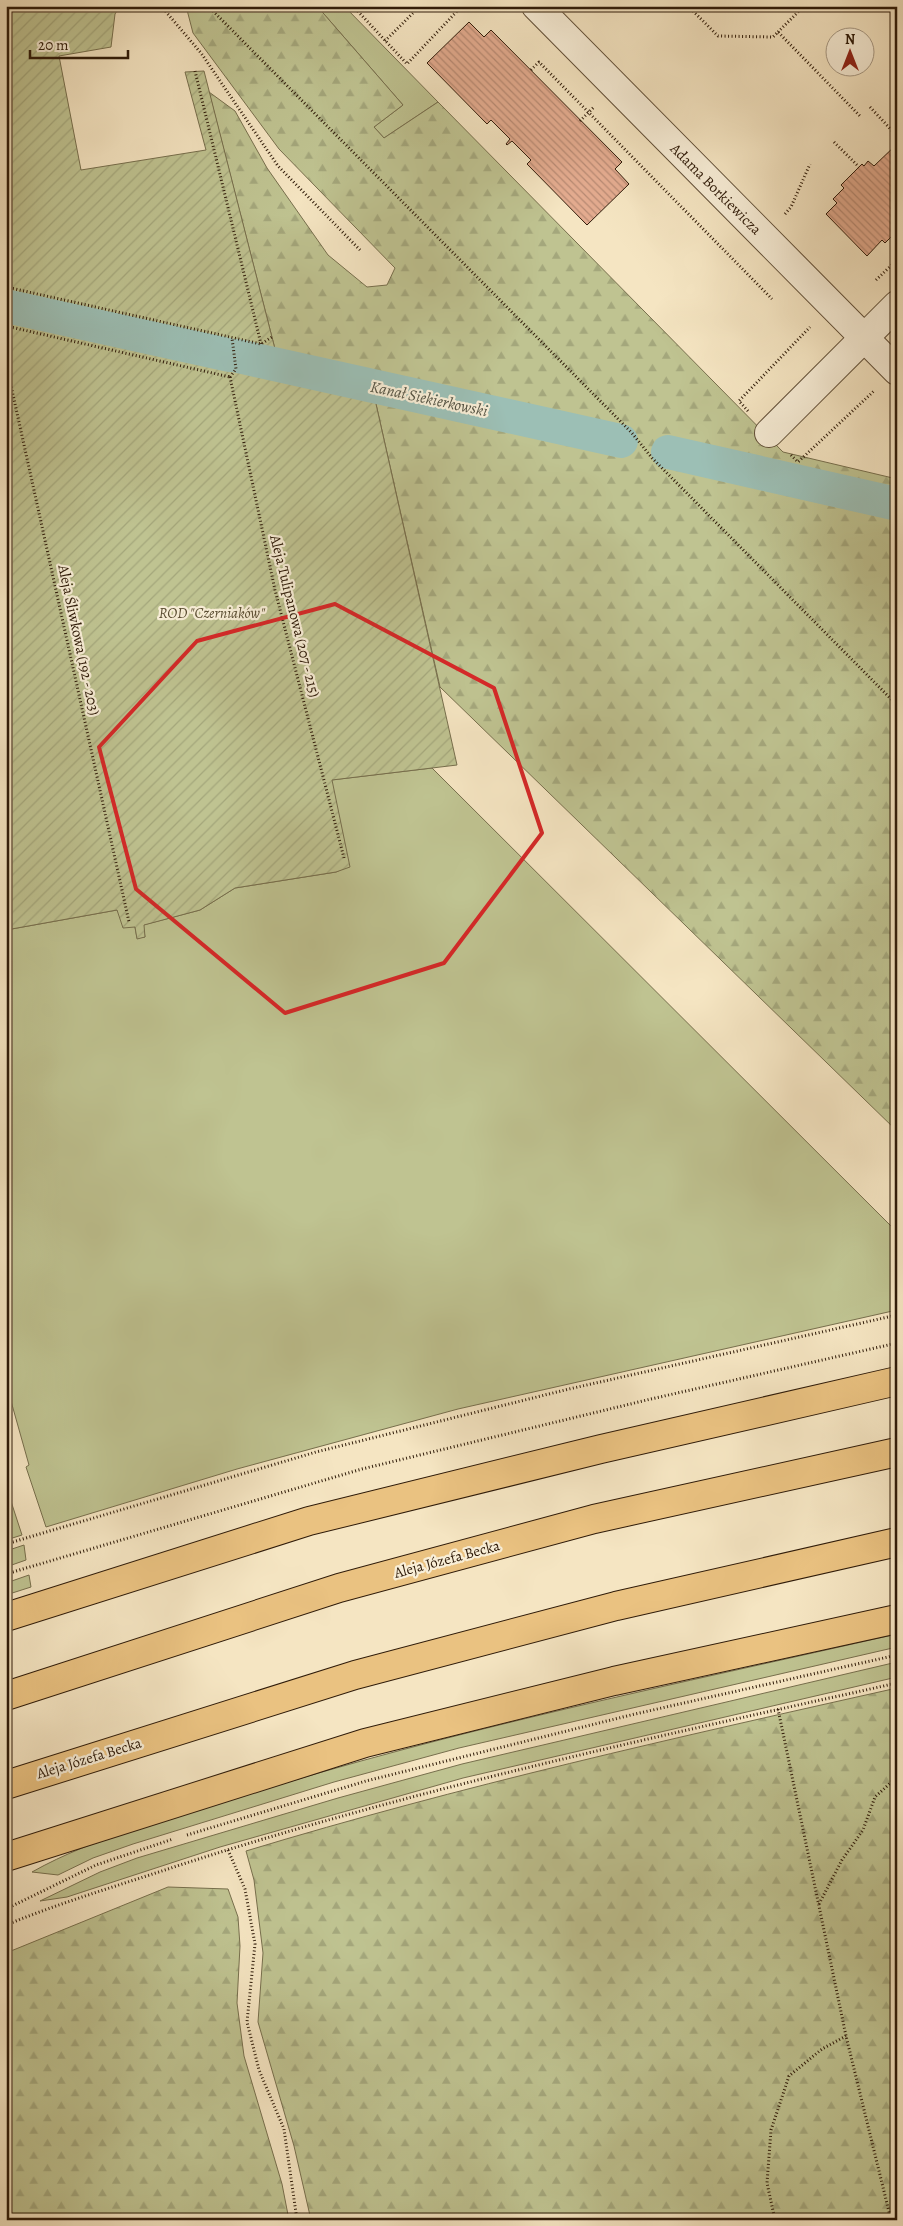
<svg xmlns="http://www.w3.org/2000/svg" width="903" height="2226" font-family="Alegreya,serif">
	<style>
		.grass { fill: #bfc391; stroke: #776f4d }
		.forest { fill: url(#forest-firs); stroke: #776f4d }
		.garden { fill: url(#garden-furrows); stroke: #776f4d }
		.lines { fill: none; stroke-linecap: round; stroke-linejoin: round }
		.canal { stroke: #9cbfb5; stroke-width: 34 }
		.building { fill: url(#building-back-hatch); stroke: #2f1b09 }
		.minor-casing { stroke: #604e37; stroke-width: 30 }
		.major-casing { stroke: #2f1b09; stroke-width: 30 }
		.path { stroke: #2f1b09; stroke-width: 3; stroke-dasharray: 1 2.5; stroke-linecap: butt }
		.minor { stroke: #f8eed7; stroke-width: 28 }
		.major { stroke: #eac281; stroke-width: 28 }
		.marked { fill: none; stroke: #d62828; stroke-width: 4; stroke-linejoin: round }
		.labels { text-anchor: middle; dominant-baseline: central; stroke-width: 4.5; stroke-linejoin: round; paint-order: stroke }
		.street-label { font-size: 15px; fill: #2f1b09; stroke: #f8eed7 }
		.park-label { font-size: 15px; font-style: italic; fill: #5a4d32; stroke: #f8eed7 }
		.water-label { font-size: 16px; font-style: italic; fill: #555445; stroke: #f8eed7 }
	</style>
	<defs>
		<pattern id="forest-firs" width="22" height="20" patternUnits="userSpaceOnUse" patternTransform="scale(1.25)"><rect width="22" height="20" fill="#bfc391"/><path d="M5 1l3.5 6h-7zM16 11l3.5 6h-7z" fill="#a4a77c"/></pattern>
		<pattern id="garden-furrows" width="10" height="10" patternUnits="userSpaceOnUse" patternTransform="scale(1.25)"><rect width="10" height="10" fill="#bfc391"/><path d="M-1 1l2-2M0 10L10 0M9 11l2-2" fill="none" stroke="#a4a77c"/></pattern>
		<pattern id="building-back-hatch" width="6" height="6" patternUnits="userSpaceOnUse" patternTransform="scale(1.25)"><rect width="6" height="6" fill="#e3ab8f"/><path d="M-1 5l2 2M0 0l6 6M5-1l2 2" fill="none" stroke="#b88a73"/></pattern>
	</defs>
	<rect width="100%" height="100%" fill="#f5e5c2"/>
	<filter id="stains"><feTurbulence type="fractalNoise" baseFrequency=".004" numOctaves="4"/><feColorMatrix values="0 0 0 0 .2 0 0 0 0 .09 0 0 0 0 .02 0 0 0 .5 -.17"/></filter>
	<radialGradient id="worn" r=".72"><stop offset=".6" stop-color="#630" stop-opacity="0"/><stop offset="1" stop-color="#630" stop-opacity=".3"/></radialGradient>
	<g class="grass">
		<polygon points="317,6 344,6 438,102 384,138 374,127 403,105"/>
		<polygon points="432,768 892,1227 897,1226 897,1310 458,1409 237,1469 46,1527 26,1467 29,1465 9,1394 6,1394 6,930 117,910 135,927 137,938 145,937 143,925 200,910 235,888 336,872 349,866 331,780"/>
		<polygon points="6,1486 22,1535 6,1540"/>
		<polygon points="24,1545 26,1560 6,1567 6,1551"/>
		<polygon points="29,1575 31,1587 6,1595 6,1583"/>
		<path d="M897 1634V1647L459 1748 334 1782 133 1844 93 1858 58 1875 32 1872C96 1836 170 1819 239 1797 455 1729 677 1684 897 1634Z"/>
		<polygon points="897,1662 897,1677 463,1778 220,1847 67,1897 40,1901 100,1872 137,1858 338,1798 462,1764"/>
	</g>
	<g class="forest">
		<polygon points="186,6 317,6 403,105 374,127 384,138 438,102 783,452 897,479 897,1131 440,687 376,404 374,372 275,349 209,92 235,111 267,168 328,255 367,287 387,285 395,268 279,149 193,33"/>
		<path d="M897 1688V2220H311L294 2146 258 2022 263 1953 254 1880 246 1851C460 1786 678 1737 897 1688Z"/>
		<polygon points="168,1887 228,1889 238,1917 240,1946 237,2003 244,2056 282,2184 289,2220 6,2220 6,1953"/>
	</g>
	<polygon class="garden" points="6,6 120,6 115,14 111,47 59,56 81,170 206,150 185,72 204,71 275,349 374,372 376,404 457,765 332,780 350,867 336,872 235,888 200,910 144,925 145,937 137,939 135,927 123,928 117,910 6,930"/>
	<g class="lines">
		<g class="canal">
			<polyline points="6,306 229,355"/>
			<polyline points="238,356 621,441"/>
			<polyline points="668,452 897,504"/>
		</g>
	</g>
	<g class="building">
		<polygon points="469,22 484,37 491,30 622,162 615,169 629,184 587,225 527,164 531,160 512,141 507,145 506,144 510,139 491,120 487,124 427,63"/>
		<polygon points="897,144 897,231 885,243 882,240 867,256 826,214 837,203 833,199 844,188 841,185 862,164 864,166 868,161 874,166"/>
	</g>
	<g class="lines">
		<defs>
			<g id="minor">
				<polyline points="536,6 897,371"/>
				<polyline points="769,433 897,305"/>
			</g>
			<g id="major">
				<polyline points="6,1617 309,1521 601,1449 897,1381"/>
				<polyline points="6,1696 339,1588 594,1519 897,1452"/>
				<polyline points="6,1785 355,1675 616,1606 897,1542"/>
				<polyline points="6,1857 365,1743 614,1681 897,1619"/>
			</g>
		</defs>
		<use href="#minor" class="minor-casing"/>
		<use href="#major" class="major-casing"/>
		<g class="path">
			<polyline points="161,6 201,53 278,166 360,250"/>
			<polyline points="208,6 632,433 652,458 897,705"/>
			<polyline points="353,6 407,64 462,6"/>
			<polyline points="688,6 718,36 773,37 778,32 860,116"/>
			<polyline points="778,32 804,6"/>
			<polyline points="385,41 420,6"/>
			<polyline points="531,70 539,62 772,299"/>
			<polyline points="195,71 261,344"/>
			<polyline points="870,107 897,136"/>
			<polyline points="580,121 594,107"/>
			<polyline points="834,142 859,167"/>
			<polyline points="785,214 791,207 810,164"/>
			<polyline points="876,280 897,260"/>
			<polyline points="6,287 261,344 272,337"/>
			<polyline points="6,326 230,377"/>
			<polyline points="6,363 129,922"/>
			<polyline points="230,377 275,590 344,858"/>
			<polyline points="230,377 236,369 232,338"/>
			<polyline points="748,411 739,401 810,327"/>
			<polyline points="791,455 798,462 875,390"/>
			<polyline points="6,1544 316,1452 569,1389 897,1315"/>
			<polyline points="6,1574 362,1469 651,1399 897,1343"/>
			<polyline points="778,1709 846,2036 891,2220"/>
			<polyline points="187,1835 366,1781 635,1714 897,1655"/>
			<polyline points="228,1850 245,1889 255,1944 247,2022 259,2070 284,2129 297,2220"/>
			<polyline points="819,1904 842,1860 863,1830 875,1797 897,1777"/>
			<polyline points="6,1909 96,1865 173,1839"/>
			<path d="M6 1925C62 1902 120 1885 177 1866 413 1789 655 1737 897 1683"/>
			<polyline points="775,2220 767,2183 771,2130 789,2076 822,2049 846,2036"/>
		</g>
		<use href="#minor" class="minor"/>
		<use href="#major" class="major"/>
	</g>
	<path class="marked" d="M335 604 494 688 542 833 444 963 285 1013 136 889 99 747 197 641Z"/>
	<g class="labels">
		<g class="street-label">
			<text transform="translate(716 189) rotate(45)">Adama Borkiewicza</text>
			<text transform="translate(295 616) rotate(76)">Aleja Tulipanowa (207 - 215)</text>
			<text transform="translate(79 640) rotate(78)">Aleja Śliwkowa (192 - 203)</text>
			<text transform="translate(447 1559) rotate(-15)">Aleja Józefa Becka</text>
			<text transform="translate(89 1758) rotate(-17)">Aleja Józefa Becka</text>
		</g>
		<g class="park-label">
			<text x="212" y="613">ROD "Czerniaków"</text>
		</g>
		<g class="water-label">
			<text transform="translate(429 399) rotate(12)">Kanał Siekierkowski</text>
		</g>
	</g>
	<rect width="903" height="2226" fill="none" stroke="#f5e5c2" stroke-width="25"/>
	<rect x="8" y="8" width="888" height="2211" fill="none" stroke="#2f1b09" stroke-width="2.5"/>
	<rect x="12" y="12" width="878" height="2201" fill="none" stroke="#2f1b09"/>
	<g transform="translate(850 52)"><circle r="24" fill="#f8eed7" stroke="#a89a85"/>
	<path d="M0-4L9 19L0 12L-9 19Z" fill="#8f2418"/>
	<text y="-8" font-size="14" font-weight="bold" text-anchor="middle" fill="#2f1b09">N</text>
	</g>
	<path d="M30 50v8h98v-8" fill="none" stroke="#2f1b09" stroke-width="2.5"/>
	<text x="38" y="50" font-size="15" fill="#2f1b09" stroke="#f8eed7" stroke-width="4" paint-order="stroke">20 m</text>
	<rect width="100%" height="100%" filter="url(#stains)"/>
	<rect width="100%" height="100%" fill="url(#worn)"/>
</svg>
